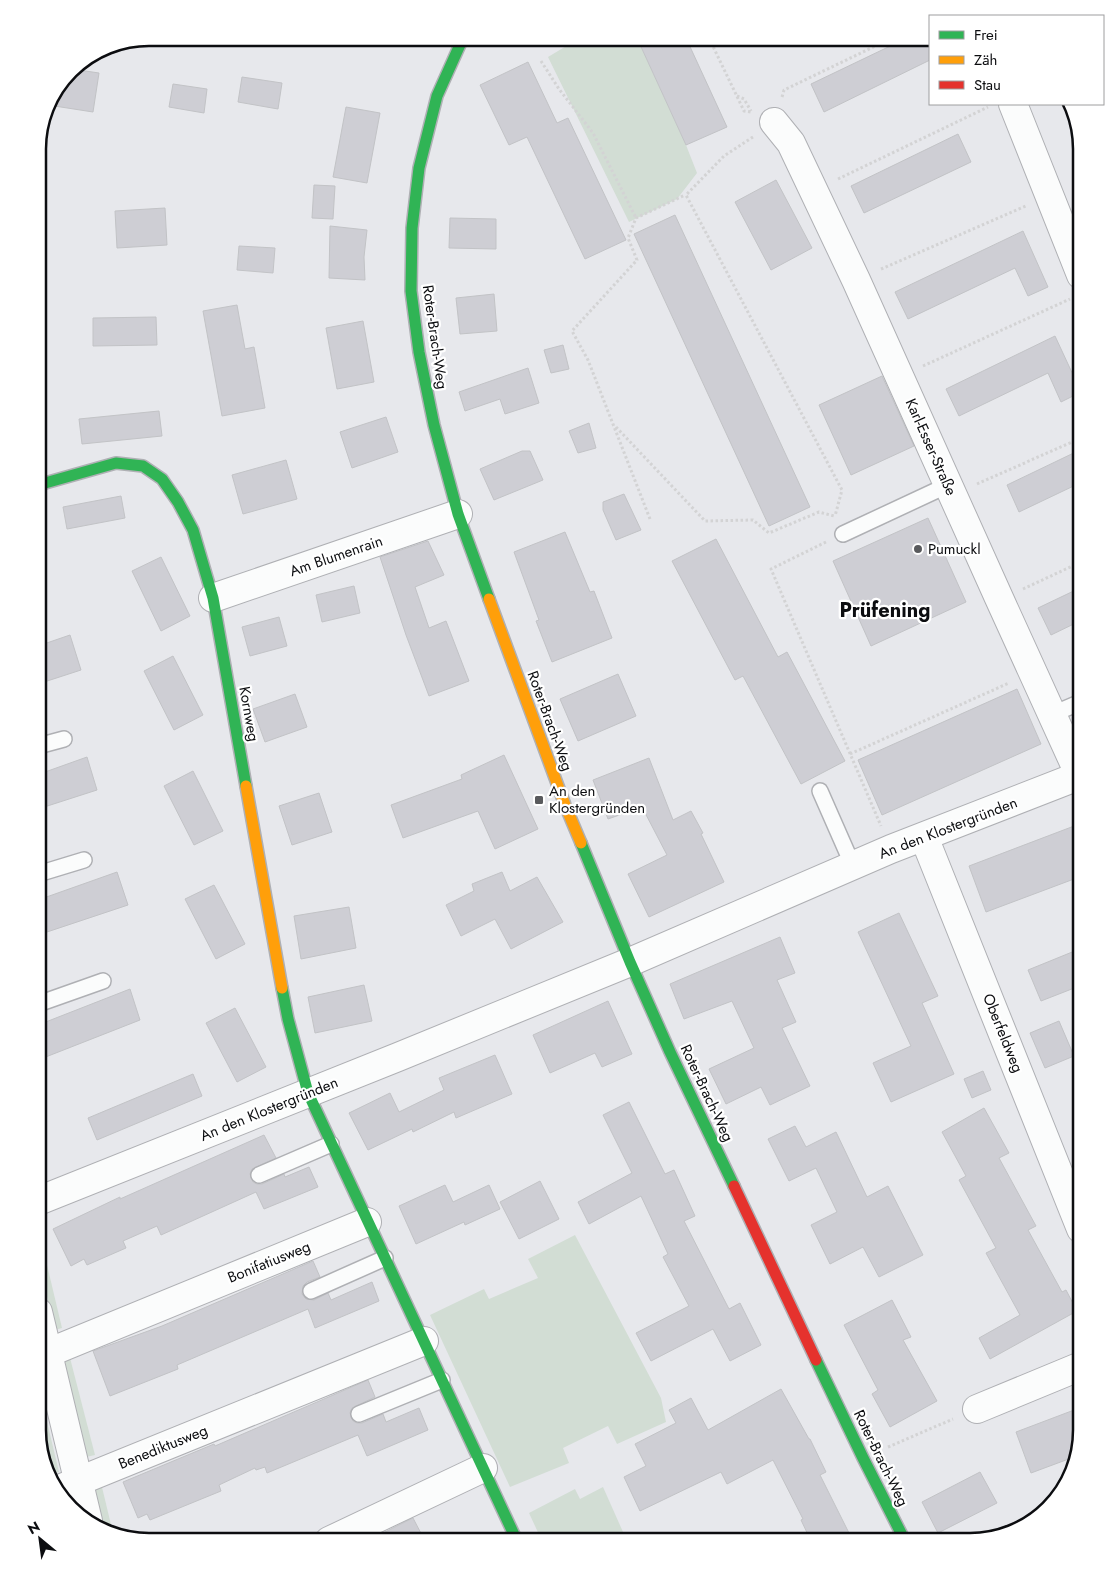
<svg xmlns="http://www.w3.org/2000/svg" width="1119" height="1579" font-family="Jost,sans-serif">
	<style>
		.green { fill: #d2ddd4 }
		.building { fill: #ceced4; stroke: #c2c3c6 }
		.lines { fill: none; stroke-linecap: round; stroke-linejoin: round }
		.lane-casing { stroke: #afb0b4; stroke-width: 18 }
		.street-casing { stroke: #afb0b4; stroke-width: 30 }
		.fast-casing { stroke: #afb0b4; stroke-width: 14 }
		.slow-casing { stroke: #afb0b4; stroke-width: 14 }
		.jam-casing { stroke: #afb0b4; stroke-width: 14 }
		.path { stroke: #d3d3d4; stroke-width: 3; stroke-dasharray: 2.5 2.5; stroke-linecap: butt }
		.lane { stroke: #fbfcfc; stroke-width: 15 }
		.street { stroke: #fbfcfc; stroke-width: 28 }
		.fast { stroke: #30b455; stroke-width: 11 }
		.slow { stroke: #ff9f0a; stroke-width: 11 }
		.jam { stroke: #e5322d; stroke-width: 11 }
		.poi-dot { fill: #595a5d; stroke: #fff; stroke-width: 2 }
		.labels { text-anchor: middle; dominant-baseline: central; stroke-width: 4.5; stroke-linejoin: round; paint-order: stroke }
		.street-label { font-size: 15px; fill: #0c0d10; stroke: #fff }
		.poi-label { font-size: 15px; fill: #0c0d10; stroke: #fff; text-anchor: start }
		.district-label { font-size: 20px; font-weight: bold; fill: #0c0d10; stroke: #fff }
		.rim { fill: none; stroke: #0c0d10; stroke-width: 2.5 }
	</style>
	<rect width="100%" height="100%" fill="#e7e8ec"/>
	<g class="green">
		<polygon points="564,38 637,38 686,145 697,173 677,199 629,222 548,57 568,45"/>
		<polygon points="38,1227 62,1328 55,1330 38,1260"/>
		<polygon points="575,1235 661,1398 666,1422 617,1444 608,1426 563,1448 569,1463 510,1487 430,1315 484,1289 489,1299 538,1278 528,1259"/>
		<polygon points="69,1354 95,1455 86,1457 59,1357"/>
		<polygon points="38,1384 59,1472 49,1474 38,1430"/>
		<polygon points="101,1483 113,1533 104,1530 92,1485"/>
		<polygon points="603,1487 627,1541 542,1541 529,1513 575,1489 580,1499"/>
	</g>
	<g class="building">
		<polygon points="637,38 686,38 727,127 686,145"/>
		<polygon points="907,38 930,38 930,60 824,112 811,84"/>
		<polygon points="528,62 557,123 568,118 626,240 585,259 527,137 509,145 480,85"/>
		<polygon points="72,69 99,73 93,112 48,105 49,99"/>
		<polygon points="242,77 282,83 278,109 238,102"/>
		<polygon points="173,84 207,89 204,113 169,107"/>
		<polygon points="346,107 380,113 367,183 333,177"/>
		<polygon points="958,134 971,162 864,213 851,186"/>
		<polygon points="776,180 812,248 771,270 735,202"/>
		<polygon points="314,185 335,186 333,219 312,218"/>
		<polygon points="165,208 167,245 117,248 115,211"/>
		<polygon points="675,215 810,507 769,526 634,234"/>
		<polygon points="450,218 496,219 496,249 449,248"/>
		<polygon points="330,226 367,230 364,257 365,280 329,278"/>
		<polygon points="1023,231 1048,287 1028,296 1015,268 908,319 895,292"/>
		<polygon points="239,246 275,248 273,273 237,270"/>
		<polygon points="494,294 497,331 460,334 456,298"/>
		<polygon points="237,305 245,349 254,347 265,408 222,416 203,311"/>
		<polygon points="156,317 157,345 93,346 93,318"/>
		<polygon points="363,321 374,382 337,389 326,328"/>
		<polygon points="1055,336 1081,392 1061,402 1048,373 959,416 946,389"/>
		<polygon points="563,345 569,369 551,373 544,350"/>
		<polygon points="528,368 539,403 505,414 500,399 465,411 459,392"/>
		<polygon points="882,376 914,446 851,475 819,405"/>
		<polygon points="159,411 162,436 82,444 79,419"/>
		<polygon points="386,417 398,452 352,468 340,432"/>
		<polygon points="589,423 596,448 578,453 569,431"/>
		<polygon points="1082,449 1082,482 1019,512 1007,485"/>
		<polygon points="522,451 530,451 543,480 494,500 480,469"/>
		<polygon points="286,460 297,499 243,514 232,475"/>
		<polygon points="624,494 641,530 616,540 603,510 603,502"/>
		<polygon points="121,496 125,518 67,529 63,507"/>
		<polygon points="928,518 966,602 871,646 833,561"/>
		<polygon points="565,532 590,592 594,591 612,638 552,662 536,621 539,620 514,552"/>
		<polygon points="716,539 778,657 787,652 845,761 801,784 743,676 735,680 672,561"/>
		<polygon points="428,541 444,575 415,587 429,628 446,621 469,681 429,696 406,635 380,557"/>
		<polygon points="161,557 190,616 161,631 132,571"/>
		<polygon points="354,586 360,613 322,622 316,595"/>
		<polygon points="1082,587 1082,620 1051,635 1038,608"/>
		<polygon points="279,617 287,646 250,656 242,627"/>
		<polygon points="70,635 81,670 38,684 38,646"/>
		<polygon points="173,656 203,715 174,730 144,671"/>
		<polygon points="618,674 636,716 578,741 560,699"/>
		<polygon points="1017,689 1041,744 882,815 858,760"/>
		<polygon points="295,694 307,727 265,742 253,709"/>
		<polygon points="504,755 538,829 495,849 478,811 403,838 391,805 462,779 461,775"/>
		<polygon points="87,757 97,790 38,809 38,772 45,772"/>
		<polygon points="649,758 673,820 691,811 703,833 701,834 724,882 649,917 628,874 667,855 642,807 608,819 593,780"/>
		<polygon points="193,771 223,831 194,845 164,786"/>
		<polygon points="319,793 332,832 292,845 279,806"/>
		<polygon points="1082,823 1082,876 986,912 969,866"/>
		<polygon points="117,872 128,905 38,935 38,900"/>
		<polygon points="502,872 510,891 537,877 563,922 511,949 495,919 461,936 446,905 474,891 472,884"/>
		<polygon points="214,885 245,944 216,959 185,899"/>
		<polygon points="349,907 356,948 301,959 294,916"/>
		<polygon points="899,913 938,996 922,1003 954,1074 891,1102 873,1063 911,1046 858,932"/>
		<polygon points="780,937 795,973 777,980 796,1022 782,1028 810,1086 770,1105 761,1087 726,1104 709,1069 754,1048 732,1001 684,1019 670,984"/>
		<polygon points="1082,948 1082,985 1041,1001 1028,970"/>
		<polygon points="364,985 372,1021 315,1033 308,997"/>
		<polygon points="130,989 140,1020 38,1060 38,1025"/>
		<polygon points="608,1001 632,1054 602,1067 595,1053 550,1073 533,1035"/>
		<polygon points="235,1008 266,1067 237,1082 206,1023"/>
		<polygon points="1059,1021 1074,1056 1045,1068 1030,1033"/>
		<polygon points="495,1055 512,1094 456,1118 454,1112 413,1132 412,1129 368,1150 349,1113 390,1093 399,1112 444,1090 439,1078"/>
		<polygon points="983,1071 991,1090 972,1098 964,1079"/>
		<polygon points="193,1074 202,1096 97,1140 88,1118"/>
		<polygon points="629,1102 665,1174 674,1170 695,1216 684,1221 729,1309 740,1303 761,1345 730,1361 713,1329 651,1361 636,1333 689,1306 663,1257 668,1254 641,1196 589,1224 578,1202 632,1173 603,1115"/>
		<polygon points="984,1108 1009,1153 999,1158 1036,1226 1028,1230 1062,1292 1066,1290 1077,1311 990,1359 979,1338 1020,1315 986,1253 996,1248 959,1180 966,1176 942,1132"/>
		<polygon points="795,1126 806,1147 836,1132 867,1197 888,1186 923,1255 879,1277 863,1247 830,1264 811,1225 837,1212 816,1168 789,1181 768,1139"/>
		<polygon points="264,1135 276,1158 252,1169 250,1174 253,1182 257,1184 262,1184 284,1174 285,1177 309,1167 318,1187 264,1209 256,1192 161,1235 157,1226 123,1241 126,1248 87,1265 84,1259 71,1266 53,1229 120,1197 120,1199"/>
		<polygon points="540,1181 559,1219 519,1239 500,1202"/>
		<polygon points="445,1185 453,1202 489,1185 500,1209 465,1225 464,1222 416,1244 399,1206"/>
		<polygon points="313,1261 320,1277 307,1282 303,1286 302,1294 306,1299 314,1300 328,1293 331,1300 372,1282 379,1301 315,1328 308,1309 177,1365 178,1369 110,1396 93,1351 162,1326"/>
		<polygon points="892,1300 911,1337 903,1340 937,1401 890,1427 872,1394 878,1390 844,1325"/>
		<polygon points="368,1380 375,1397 352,1408 350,1413 353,1421 357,1423 362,1423 383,1414 386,1422 419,1408 428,1430 367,1456 358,1435 267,1473 265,1467 256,1470 255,1468 219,1485 221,1491 150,1520 147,1514 138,1518 123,1482 214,1444 215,1446"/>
		<polygon points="781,1389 809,1439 810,1439 826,1472 820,1475 853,1541 811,1541 801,1520 803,1519 773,1460 727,1484 721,1472 640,1511 624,1477 646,1466 635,1444 676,1423 669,1410 691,1398 708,1430"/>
		<polygon points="1082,1407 1082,1430 1074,1457 1031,1473 1016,1432"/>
		<polygon points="980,1472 997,1503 938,1533 922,1502"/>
		<polygon points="413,1518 425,1541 367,1541"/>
	</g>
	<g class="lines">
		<defs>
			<g id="lane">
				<polyline points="843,534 948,485"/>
				<polyline points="1053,714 1081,702"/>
				<polyline points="38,746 64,739"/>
				<polyline points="820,791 853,866"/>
				<polyline points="38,874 84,860"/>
				<polyline points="38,1004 103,981"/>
				<polyline points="259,1175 331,1144"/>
				<polyline points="311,1291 385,1258"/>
				<polyline points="359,1414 442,1380"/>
			</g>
			<g id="street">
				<polyline points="1013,104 1081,275"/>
				<polyline points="774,122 791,143 856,280 999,598 1080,776"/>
				<polyline points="213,598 458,514"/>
				<polyline points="924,837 1081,1229"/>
				<polyline points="38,1201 398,1057 630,962 891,849 1081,775"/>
				<polyline points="38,1312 88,1521"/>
				<polyline points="38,1357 367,1222"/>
				<polyline points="977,1409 1081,1366"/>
				<polyline points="57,1490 424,1341"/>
				<polyline points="329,1541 483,1468"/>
			</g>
			<g id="fast">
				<polyline points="463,38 437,96 419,168 412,228 411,291 419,352 434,425 458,514 489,599"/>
				<polyline points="38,485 116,463 143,466 162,479 178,502 193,530 213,598 246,786"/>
				<polyline points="581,843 630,962 670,1052 734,1186"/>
				<polyline points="282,988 288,1019 308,1093 517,1541"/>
				<polyline points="816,1360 863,1458 905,1541"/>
			</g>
			<g id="slow">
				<polyline points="489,599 565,805 581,843"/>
				<polyline points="246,786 282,988"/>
			</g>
			<polyline id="jam" points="734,1186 816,1360"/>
		</defs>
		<use href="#lane" class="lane-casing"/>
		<use href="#street" class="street-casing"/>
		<use href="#fast" class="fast-casing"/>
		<use href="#slow" class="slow-casing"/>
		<use href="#jam" class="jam-casing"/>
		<g class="path">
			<polyline points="709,38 744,111 751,112"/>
			<polyline points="541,61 559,89 593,133 636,218"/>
			<polyline points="737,96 744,99 751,111"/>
			<polyline points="782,97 784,90 892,38"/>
			<polyline points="753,137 724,156 686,195 842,490 835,516"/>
			<polyline points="838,179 988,107"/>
			<polyline points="881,269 1026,206"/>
			<polyline points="923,366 1070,299"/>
			<polyline points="616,427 705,521 753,520 769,533 819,512 834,516"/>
			<polyline points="977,484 1081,438"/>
			<polyline points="650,519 588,360 572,331 637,260 628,238 636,218 685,195"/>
			<polyline points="826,542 771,569 881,826"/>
			<polyline points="1023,589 1081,562"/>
			<polyline points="850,754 1009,683"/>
			<polyline points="888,1447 953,1419"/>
		</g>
		<use href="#lane" class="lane"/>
		<use href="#street" class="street"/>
		<use href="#fast" class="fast"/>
		<use href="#slow" class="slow"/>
		<use href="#jam" class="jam"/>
	</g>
	<g class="poi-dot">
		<circle cx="918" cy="549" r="5"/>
		<rect x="534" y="795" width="10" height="10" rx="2.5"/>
	</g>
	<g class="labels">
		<g class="street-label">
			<text transform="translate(435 337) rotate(82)">Roter-Brach-Weg</text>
			<text transform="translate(931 447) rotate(66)">Karl-Esser-Straße</text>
			<text transform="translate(336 556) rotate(-19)">Am Blumenrain</text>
			<text transform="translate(249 714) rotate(80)">Kornweg</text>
			<text transform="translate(550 721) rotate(70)">Roter-Brach-Weg</text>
			<text transform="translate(948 828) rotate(-21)">An den Klostergründen</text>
			<text transform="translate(1003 1033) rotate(68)">Oberfeldweg</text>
			<text transform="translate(707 1093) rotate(65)">Roter-Brach-Weg</text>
			<text transform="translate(269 1109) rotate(-22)">An den Klostergründen</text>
			<text transform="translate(269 1262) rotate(-22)">Bonifatiusweg</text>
			<text transform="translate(163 1447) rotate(-22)">Benediktusweg</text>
			<text transform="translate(881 1458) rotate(64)">Roter-Brach-Weg</text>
		</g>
		<g class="poi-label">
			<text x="928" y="549">Pumuckl</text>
			<text x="549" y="791">An den<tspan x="549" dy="17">Klostergründen</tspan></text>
		</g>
		<g class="district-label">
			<text x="885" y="610">Prüfening</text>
		</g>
	</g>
	<path d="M0 0H1119V1579H0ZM149 46H970A103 103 0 0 1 1073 149V1430A103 103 0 0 1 970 1533H149A103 103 0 0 1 46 1430V149A103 103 0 0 1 149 46Z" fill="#fff" fill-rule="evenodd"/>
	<path class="rim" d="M149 46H970A103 103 0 0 1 1073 149V1430A103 103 0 0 1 970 1533H149A103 103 0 0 1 46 1430V149A103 103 0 0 1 149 46Z"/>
	<rect x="929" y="15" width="175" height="90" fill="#ffffff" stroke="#9e9e9f"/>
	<rect x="939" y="31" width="25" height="8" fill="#30b455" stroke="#9e9e9f"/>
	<text x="974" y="40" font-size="15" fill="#0c0d10">Frei</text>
	<rect x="939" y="56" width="25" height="8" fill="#ff9f0a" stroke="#9e9e9f"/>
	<text x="974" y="65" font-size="15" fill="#0c0d10">Zäh</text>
	<rect x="939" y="81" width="25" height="8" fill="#e5322d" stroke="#9e9e9f"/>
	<text x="974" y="90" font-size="15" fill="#0c0d10">Stau</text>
	<g transform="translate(40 1539) rotate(331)" stroke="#ffffff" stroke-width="4" paint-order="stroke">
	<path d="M0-4L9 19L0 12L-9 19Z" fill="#0c0d10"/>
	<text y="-8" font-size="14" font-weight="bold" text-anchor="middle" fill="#0c0d10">N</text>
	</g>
</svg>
